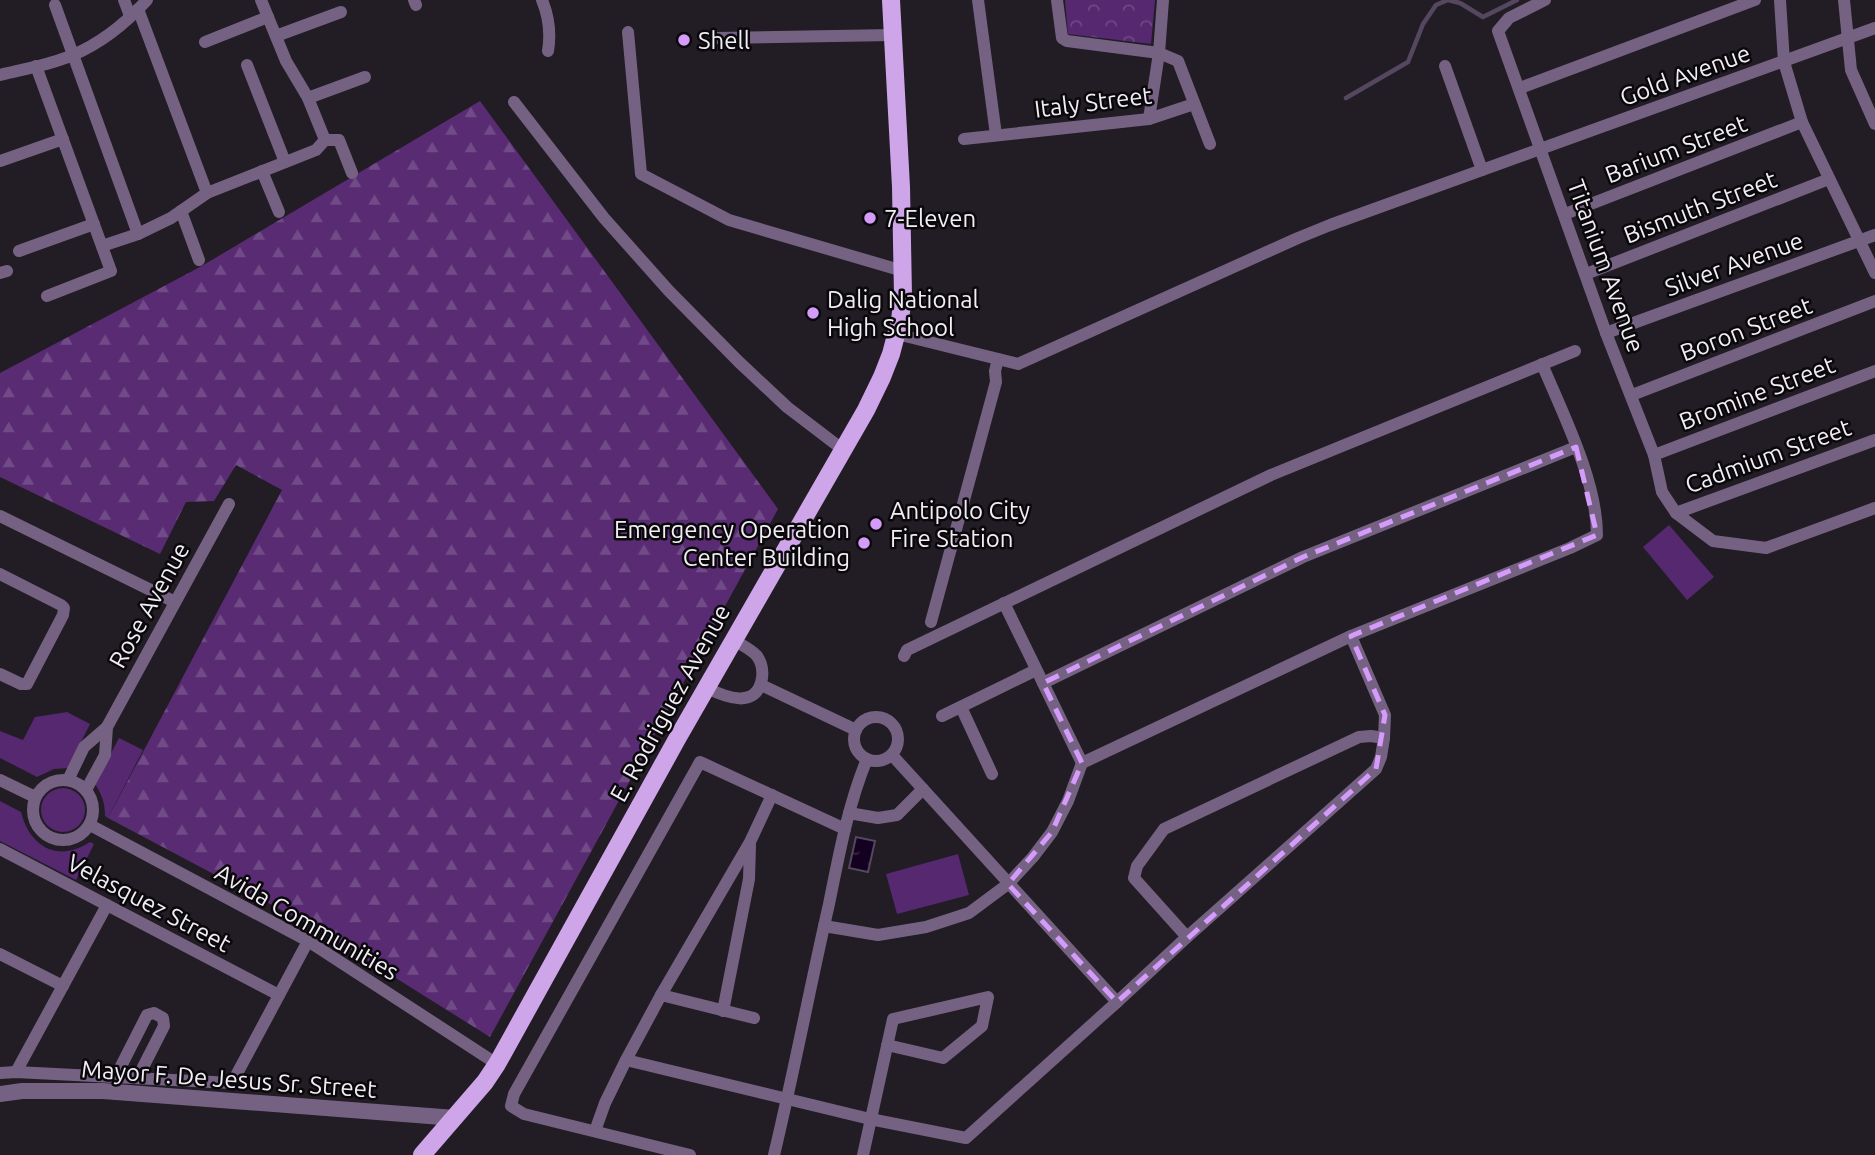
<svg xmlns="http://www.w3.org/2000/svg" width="1875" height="1155" font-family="Ubuntu,sans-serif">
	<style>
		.grass { fill: #55286f }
		.forest { fill: url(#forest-firs) }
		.park { fill: url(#park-crowns) }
		.water { fill: url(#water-ripples); stroke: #564760; stroke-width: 2 }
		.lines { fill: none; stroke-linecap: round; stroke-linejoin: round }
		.stream { stroke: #564760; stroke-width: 4.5 }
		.minor { stroke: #756283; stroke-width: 12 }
		.tertiary { stroke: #756283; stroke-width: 16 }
		.primary { stroke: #cfa5ea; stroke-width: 18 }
		.marked { fill: none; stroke: #d59bfa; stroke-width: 5; stroke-dasharray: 14 9; stroke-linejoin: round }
		.poi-dot { fill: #d59bfa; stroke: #0a080b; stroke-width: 2.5 }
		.labels { text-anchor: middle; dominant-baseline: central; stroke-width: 5; stroke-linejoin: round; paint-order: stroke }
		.poi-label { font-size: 24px; fill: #f1edf4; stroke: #0a080b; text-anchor: start }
		.street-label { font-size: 24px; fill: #f1edf4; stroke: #0a080b }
	</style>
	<defs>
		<pattern id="forest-firs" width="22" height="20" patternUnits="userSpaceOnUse" patternTransform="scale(1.75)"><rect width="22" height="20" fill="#592b73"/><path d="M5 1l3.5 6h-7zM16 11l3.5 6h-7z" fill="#714a88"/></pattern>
		<pattern id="park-crowns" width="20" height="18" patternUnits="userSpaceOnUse" patternTransform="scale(1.75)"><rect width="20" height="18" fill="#55286f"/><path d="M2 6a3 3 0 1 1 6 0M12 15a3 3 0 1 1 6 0" fill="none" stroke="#6e4884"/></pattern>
		<pattern id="water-ripples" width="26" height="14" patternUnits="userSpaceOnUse" patternTransform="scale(1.75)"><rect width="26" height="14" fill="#140020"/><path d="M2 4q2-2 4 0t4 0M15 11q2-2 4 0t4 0" fill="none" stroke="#372641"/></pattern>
	</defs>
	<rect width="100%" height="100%" fill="#221c25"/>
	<g class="grass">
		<polygon points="1669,525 1714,577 1687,600 1643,547"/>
		<polygon points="67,712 90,724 68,768 54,769 37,777 0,758 0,731 23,740 35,717"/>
		<path d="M119 738 143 750 108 818 105 816C105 803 102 795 95 784Z"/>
		<circle cx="63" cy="810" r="22"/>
		<path d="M0 801 21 812C30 847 58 863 90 842L94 844 76 880 0 841Z"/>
		<polygon points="958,854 969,895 897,914 886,874"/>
	</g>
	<polygon class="forest" points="480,101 778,509 490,1037 319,930 108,818 282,490 236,465 214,501 186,502 160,554 0,477 0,373 200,267"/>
	<polygon class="park" points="1065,0 1155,0 1151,44 1068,34"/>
	<polygon class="water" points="856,837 875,841 868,872 849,868"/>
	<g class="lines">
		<polyline class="stream" points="1346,98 1408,62 1423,24 1436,5 1448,0 1460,3 1483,17 1517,0"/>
		<g class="minor">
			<polyline points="124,0 130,16"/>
			<polyline points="261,0 286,61 308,98 325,140"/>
			<polyline points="414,0 416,5"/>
			<path d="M542 0C549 17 551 33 548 51"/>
			<polyline points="978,0 996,135"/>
			<polyline points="1057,0 1062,38 1067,41 1159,53 1178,61 1210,144"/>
			<polyline points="1545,0 1509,18 1498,31 1606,333 1654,455 1662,492 1676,513 1713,541 1766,548 1875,508"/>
			<polyline points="1780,0 1784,62 1802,122 1875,273"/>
			<polyline points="1844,0 1851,70 1875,124"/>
			<polyline points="55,5 138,234"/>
			<polyline points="138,9 207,193"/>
			<polyline points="628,32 641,174 729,220 903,271"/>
			<polyline points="276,36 341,12"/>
			<polyline points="717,38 893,35"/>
			<polyline points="205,42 268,17"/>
			<polyline points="247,65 285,162"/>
			<polyline points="36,66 111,271 47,296"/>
			<polyline points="1445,66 1482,170"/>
			<path d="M0 75C24 69 50 65 73 55 101 43 127 22 147 0"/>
			<polyline points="1520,88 1755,0"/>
			<polyline points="308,98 365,77"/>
			<polyline points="514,102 604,218 669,291 739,362 787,407 842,449"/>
			<polyline points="1149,119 1159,53 1163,0"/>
			<polyline points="964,139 1149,119 1194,104"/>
			<polyline points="0,161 63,139"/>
			<polyline points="262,171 279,212"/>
			<polyline points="181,211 199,260"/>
			<polyline points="1565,214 1802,122"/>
			<polyline points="102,246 138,234 171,218 207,193 316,150 325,140 339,140 352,173"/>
			<polyline points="19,251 94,224"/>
			<polyline points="0,273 7,271"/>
			<polyline points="1586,274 1829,179"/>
			<polyline points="1606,333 1875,235"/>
			<polyline points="897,334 1018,364 1298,238 1330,225 1875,28"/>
			<polyline points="1632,395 1875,301"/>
			<polyline points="1654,455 1875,371"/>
			<polyline points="1676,513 1875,440"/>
			<polyline points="0,516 175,602"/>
			<polyline points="0,574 61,605 64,608 63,615 27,684 21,684 0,674"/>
			<polyline points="1004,603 1082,763"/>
			<polyline points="931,622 996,382 995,371 998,359"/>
			<polyline points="904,656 907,650 1271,475 1575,351"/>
			<polyline points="1043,683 1303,557 1576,447"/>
			<polyline points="761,685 856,730"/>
			<path d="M707 688C725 697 757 710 762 678 763 671 762 663 757 656 751 649 741 645 734 640"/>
			<polyline points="961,707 992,774"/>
			<polyline points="942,716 1036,670"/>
			<circle cx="876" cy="739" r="22"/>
			<polyline points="892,755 1117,1002"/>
			<circle cx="63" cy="810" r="30"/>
			<polyline points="0,780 35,797"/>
			<polyline points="68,780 84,747 107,727 229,504"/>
			<polyline points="86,790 105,755 107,727"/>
			<polyline points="849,813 878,818 897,815 923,789"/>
			<polyline points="90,825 308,941 497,1064"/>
			<polyline points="0,849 279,995"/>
			<path d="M824 926 878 935 926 927 969 913 1008 884 1033 857 1052 832 1068 801 1082 763 1351 636 1570 548 1597 535C1597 481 1563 414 1542 364"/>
			<polyline points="1187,937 1134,878 1137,866 1164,829 1359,737 1371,736 1384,738"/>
			<polyline points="0,954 63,986"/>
			<polyline points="661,995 754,1018"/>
			<polyline points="723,1011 749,879 750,845"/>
			<polyline points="626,1060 870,1119 966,1138 1117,1002 1187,937 1376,769 1381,757 1384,738 1385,715 1351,636"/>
			<polyline points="16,1072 107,905"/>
			<polyline points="0,1073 16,1072 232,1083 308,941"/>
			<polyline points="116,1076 147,1015 154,1013 163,1018 164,1026 138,1077"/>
			<polyline points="595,1131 605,1103 626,1060 661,995 750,842 772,795"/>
			<polyline points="690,1155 524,1114 511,1106 514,1094 700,762 845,829"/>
			<path d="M774 1155C794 1072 810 987 829 904 839 855 848 805 867 759"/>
			<polyline points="863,1155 893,1019 988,997 982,1026 943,1058 887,1045"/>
		</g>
		<polyline class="tertiary" points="0,1094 22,1091 103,1091 455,1118"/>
		<polyline class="primary" points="422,1155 485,1082 497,1064 677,739 866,410 882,377 891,354 900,320 903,296 901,187 891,0"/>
	</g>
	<path class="marked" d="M1576 447 1597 535 1351 636 1385 715 1376 769 1117 1002 1008 884 1052 832 1082 763 1043 683 1303 557Z"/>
	<g class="poi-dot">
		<circle cx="684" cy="40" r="7"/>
		<circle cx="870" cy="218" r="7"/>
		<circle cx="813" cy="313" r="7"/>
		<circle cx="876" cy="524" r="7"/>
		<circle cx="864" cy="543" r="7"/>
	</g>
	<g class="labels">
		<g class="poi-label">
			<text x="698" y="40">Shell</text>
			<text x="884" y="218">7-Eleven</text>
			<text x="827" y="299">Dalig National<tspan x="827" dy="28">High School</tspan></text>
			<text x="890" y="510">Antipolo City<tspan x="890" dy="28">Fire Station</tspan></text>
			<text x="850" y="529" text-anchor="end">Emergency Operation<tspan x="850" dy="28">Center Building</tspan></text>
		</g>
		<g class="street-label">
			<text transform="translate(1685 75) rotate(-20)">Gold Avenue</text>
			<text transform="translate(1093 102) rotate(-7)">Italy Street</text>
			<text transform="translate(1676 149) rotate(-21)">Barium Street</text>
			<text transform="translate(1700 207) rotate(-21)">Bismuth Street</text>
			<text transform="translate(1734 264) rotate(-20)">Silver Avenue</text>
			<text transform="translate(1606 266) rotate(70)">Titanium Avenue</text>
			<text transform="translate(1746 329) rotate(-21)">Boron Street</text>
			<text transform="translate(1757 393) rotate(-21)">Bromine Street</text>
			<text transform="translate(1768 456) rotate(-20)">Cadmium Street</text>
			<text transform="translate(149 605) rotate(-61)">Rose Avenue</text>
			<text transform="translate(670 703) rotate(-61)">E. Rodriguez Avenue</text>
			<text transform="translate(149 903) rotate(28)">Velasquez Street</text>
			<text transform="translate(307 922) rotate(30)">Avida Communities</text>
			<text transform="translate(229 1079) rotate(4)">Mayor F. De Jesus Sr. Street</text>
		</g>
	</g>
</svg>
